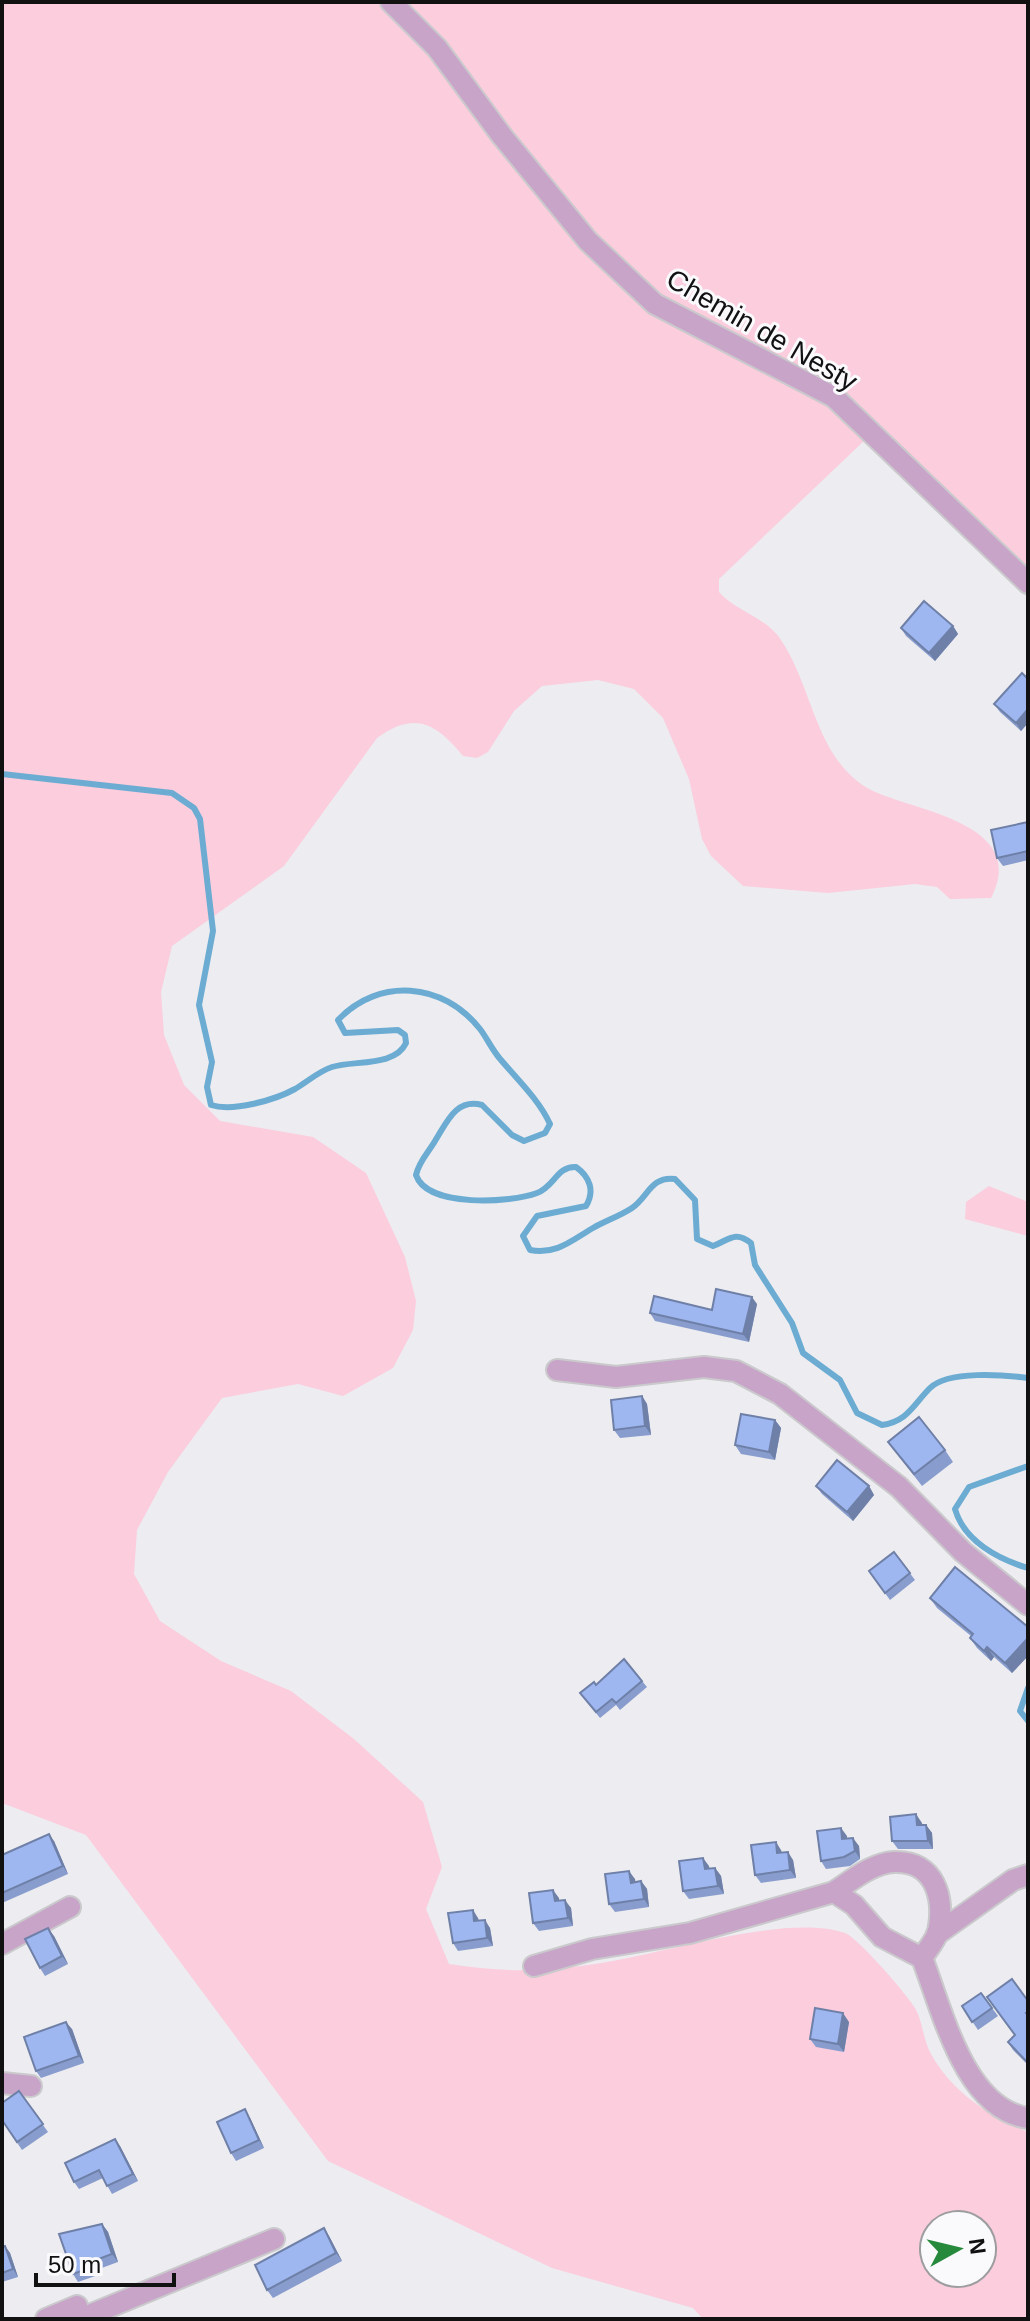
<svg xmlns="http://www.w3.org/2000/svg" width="1030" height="2321" font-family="Helvetica,sans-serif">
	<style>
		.green { fill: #fbcddd; fill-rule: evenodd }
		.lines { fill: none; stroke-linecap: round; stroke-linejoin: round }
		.stream { stroke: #6cacd2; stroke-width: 6 }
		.minor-casing { stroke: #cac9cc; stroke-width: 24 }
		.minor { stroke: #c8a4c9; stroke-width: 20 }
		.wall { fill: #889dce }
		.shaded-wall { fill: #6f80a8 }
		.building { fill: #9eb7f0; stroke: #6f80a8; stroke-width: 2 }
		.labels { text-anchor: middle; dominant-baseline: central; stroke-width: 6; stroke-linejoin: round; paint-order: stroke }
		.street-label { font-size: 28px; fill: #111112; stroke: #fafafd }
	</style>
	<rect width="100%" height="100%" fill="#edecf0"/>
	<g class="green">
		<path d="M2 2H1028V566L890 441 866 439 719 579V592C737 612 766 617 781 640 814 689 815 760 871 790 912 811 1030 822 991 898L950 899 937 887 915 884 828 893 743 886 711 856 702 839 689 779 663 718 634 689 598 680 542 686 514 711 488 752 477 758 463 756C437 724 415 710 377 738L284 866 172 946 161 992 164 1035 184 1085 220 1121 313 1137 366 1173 405 1257 416 1301 413 1330 393 1368 343 1396 298 1384 222 1398 168 1472 137 1530 134 1574 160 1621 221 1661 291 1691 354 1739 423 1802 442 1867 426 1909 449 1964C499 1972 538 1972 588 1965 655 1957 784 1912 845 1933 857 1937 907 1994 915 2008 923 2022 923 2040 931 2054 952 2092 989 2116 1028 2132V2319H703L693 2308 552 2268 328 2161 86 1835 2 1803ZM934 2225H982V2273H934Z"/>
		<polygon points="989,1186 1028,1202 1028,1236 965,1219 966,1202"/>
	</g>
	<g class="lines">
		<g class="stream">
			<path d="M2 774 172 793 194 808 200 819 213 931 199 1005 212 1062 207 1087 211 1105C233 1112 275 1100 295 1089 307 1082 319 1071 332 1067 354 1060 395 1067 406 1043L405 1035 398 1030 345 1033 338 1020C379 977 443 982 480 1029 487 1038 492 1050 501 1060 518 1080 539 1100 550 1124L545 1133 524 1141 512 1135 482 1105C456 1098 447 1122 435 1141 428 1153 419 1161 416 1175 427 1208 511 1203 537 1193 554 1187 557 1166 576 1167 590 1177 595 1191 586 1206L537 1216 523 1236 530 1250C557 1255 572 1240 593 1228 605 1221 620 1216 632 1208 648 1197 651 1176 675 1179L695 1200 697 1239 713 1246C729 1240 735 1230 751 1243L755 1265 792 1323 803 1353 840 1380 857 1413 882 1425C908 1421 913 1405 930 1388 948 1370 1005 1375 1028 1378"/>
			<path d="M1028 1466 969 1487 955 1509C964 1541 998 1559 1028 1568"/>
			<polyline points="1028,1688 1020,1711 1028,1721"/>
		</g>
		<defs>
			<g id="minor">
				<polyline points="391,2 437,48 502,136 588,241 655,304 834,397 1028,583"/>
				<polyline points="557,1370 616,1377 704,1367 736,1371 780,1394 899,1487 963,1552 1028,1605"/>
				<path d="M834 1892C851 1881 872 1863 894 1862 935 1860 945 1898 938 1932 935 1941 927 1950 922 1958"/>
				<polyline points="937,1934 1013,1880 1028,1875"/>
				<polyline points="2,1944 70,1907"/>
				<path d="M534 1966 592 1949 690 1933 834 1892 854 1905 882 1937 922 1958C942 2009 964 2109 1028 2118"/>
				<polyline points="2,2083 31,2086"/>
				<polyline points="46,2319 77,2306"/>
				<polyline points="80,2319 274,2239"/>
			</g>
		</defs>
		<use href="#minor" class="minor-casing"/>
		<use href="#minor" class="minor"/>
	</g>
	<g class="wall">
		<polygon points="953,626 958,634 935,661 906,636 901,628"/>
		<polygon points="1028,679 1028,723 1021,731 1000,712 994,704"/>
		<polygon points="1028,822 1028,860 1003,866 997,858"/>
		<polygon points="757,1304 749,1342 655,1321 650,1313 712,1310"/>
		<polygon points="642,1396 647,1404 651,1435 620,1438 614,1430"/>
		<polygon points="775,1420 781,1428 775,1460 741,1454 735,1445"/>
		<polygon points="888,1442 945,1450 953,1462 922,1486"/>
		<polygon points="816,1486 869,1486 874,1495 853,1521 822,1494"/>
		<polygon points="894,1552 915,1580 890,1600 869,1571"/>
		<polygon points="930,1598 1028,1627 1028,1656 1012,1673 994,1657 991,1661 977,1648 970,1638 971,1636 937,1608"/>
		<polygon points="642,1681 647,1687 620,1710 616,1705 600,1718 580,1693 596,1685"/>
		<polygon points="922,1823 922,1825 926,1825 932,1833 933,1849 898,1849 892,1841"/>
		<polygon points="847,1836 847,1838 859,1846 860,1859 850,1866 826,1869 821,1861"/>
		<polygon points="54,1841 68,1874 2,1903 2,1855"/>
		<polygon points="781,1850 782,1853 793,1860 796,1878 761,1883 755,1875"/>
		<polygon points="709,1866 709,1869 715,1868 721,1876 724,1894 689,1899 683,1891"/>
		<polygon points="635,1879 635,1882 641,1881 647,1889 649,1907 615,1912 609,1904"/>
		<polygon points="559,1898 559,1900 571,1908 573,1926 539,1931 533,1923"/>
		<polygon points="478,1918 479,1921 490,1928 493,1946 458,1951 453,1943"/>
		<polygon points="54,1936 68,1964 45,1976 40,1968"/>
		<polygon points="981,1993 998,2016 978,2030 962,2006"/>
		<polygon points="1028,2001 1028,2065 1013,2050 1008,2042 1014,2035"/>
		<polygon points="849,2022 844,2052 816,2047 810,2039"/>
		<polygon points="72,2029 84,2063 41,2078 36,2071"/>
		<polygon points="19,2091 48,2132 22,2150 2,2120"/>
		<polygon points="250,2118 264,2148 236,2161 231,2153"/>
		<polygon points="120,2146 138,2181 112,2194 103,2178 79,2189 74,2182"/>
		<polygon points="102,2224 108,2232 118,2262 99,2269 101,2274 78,2282 73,2274"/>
		<polygon points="329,2236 342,2261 273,2298 267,2290"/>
		<polygon points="5,2246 10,2253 18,2277 2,2282 2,2247"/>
	</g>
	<g class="shaded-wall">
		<polygon points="953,626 958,634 935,661 929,653"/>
		<polygon points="1028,709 1028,723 1021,731 1016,723"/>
		<polygon points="752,1297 757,1304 749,1342 743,1334"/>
		<polygon points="642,1396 647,1404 651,1435 645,1426"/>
		<polygon points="775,1420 781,1428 775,1460 769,1452"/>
		<polygon points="869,1486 874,1495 853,1521 847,1512"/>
		<polygon points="1028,1638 1028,1656 1012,1673 1005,1663"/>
		<polygon points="987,1647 994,1657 991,1661 984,1651"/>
		<polygon points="916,1814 922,1823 923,1834 917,1825"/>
		<polygon points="926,1825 932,1833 933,1849 928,1841"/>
		<polygon points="841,1828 847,1836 848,1847 842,1839"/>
		<polygon points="49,1834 54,1841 68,1874 63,1866"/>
		<polygon points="853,1838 859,1846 860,1859 855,1851"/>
		<polygon points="776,1842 781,1850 783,1862 777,1853"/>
		<polygon points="788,1852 793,1860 796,1878 790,1870"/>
		<polygon points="703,1858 709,1866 711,1877 705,1869"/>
		<polygon points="715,1868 721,1876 724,1894 718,1886"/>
		<polygon points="629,1871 635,1879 637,1891 631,1883"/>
		<polygon points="641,1881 647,1889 649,1907 644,1899"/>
		<polygon points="553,1890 559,1898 560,1909 555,1901"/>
		<polygon points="565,1900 571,1908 573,1926 568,1918"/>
		<polygon points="473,1910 478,1918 480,1930 474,1921"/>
		<polygon points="485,1920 490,1928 493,1946 487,1938"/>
		<polygon points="48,1928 54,1936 68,1964 62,1956"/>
		<polygon points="843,2013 849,2022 844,2052 838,2044"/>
		<polygon points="66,2022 72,2029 84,2063 79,2056"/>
		<polygon points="245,2109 250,2118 264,2148 259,2140"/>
		<polygon points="115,2139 120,2146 138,2181 133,2174"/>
		<polygon points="102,2224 108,2232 118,2262 112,2254"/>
		<polygon points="324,2228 329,2236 342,2261 336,2253"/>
		<polygon points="5,2246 10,2253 18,2277 13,2269"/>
	</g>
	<g class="building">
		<polygon points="924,601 953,626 929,653 901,628"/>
		<polygon points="1022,673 1028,679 1028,709 1016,723 994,704"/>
		<polygon points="1028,822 1028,851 997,858 991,830"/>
		<polygon points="716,1289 752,1297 743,1334 650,1313 654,1296 712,1310"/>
		<polygon points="642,1396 645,1426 614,1430 611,1400"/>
		<polygon points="741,1414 775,1420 769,1452 735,1445"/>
		<polygon points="919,1417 945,1450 914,1474 888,1442"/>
		<polygon points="837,1460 869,1486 847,1512 816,1486"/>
		<polygon points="894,1552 910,1573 885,1593 869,1571"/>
		<polygon points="955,1567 1028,1627 1028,1638 1005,1663 987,1647 984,1651 970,1638 973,1634 930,1598"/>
		<polygon points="624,1659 642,1681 616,1703 612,1699 596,1712 580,1693 594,1682 596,1685"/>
		<polygon points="916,1814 917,1825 926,1825 928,1841 892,1841 890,1817"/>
		<polygon points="841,1828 842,1839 853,1838 855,1851 844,1857 821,1861 817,1831"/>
		<polygon points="49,1834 63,1866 2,1893 2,1855"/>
		<polygon points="776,1842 777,1853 788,1852 790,1870 755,1875 751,1845"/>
		<polygon points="703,1858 705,1869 715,1868 718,1886 683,1891 679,1861"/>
		<polygon points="629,1871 631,1883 641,1881 644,1899 609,1904 605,1874"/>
		<polygon points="553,1890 555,1901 565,1900 568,1918 533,1923 529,1893"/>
		<polygon points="473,1910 474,1921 485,1920 487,1938 453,1943 448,1913"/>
		<polygon points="48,1928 62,1956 40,1968 25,1939"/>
		<polygon points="1012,1979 1028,2001 1028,2012 1026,2013 1028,2015 1028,2063 1008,2042 1015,2035 987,1997"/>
		<polygon points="981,1993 992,2008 972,2022 962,2006"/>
		<polygon points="815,2008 843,2013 838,2044 810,2039"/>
		<polygon points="66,2022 79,2056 36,2071 24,2037"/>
		<polygon points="19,2091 43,2124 17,2142 2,2120 2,2103"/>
		<polygon points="245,2109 259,2140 231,2153 217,2122"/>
		<polygon points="115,2139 133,2174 107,2186 99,2170 74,2182 65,2163"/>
		<polygon points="102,2224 112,2254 93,2261 95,2266 73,2274 59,2234"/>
		<polygon points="324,2228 336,2253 267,2290 255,2265"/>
		<polygon points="5,2246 13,2269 2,2273 2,2247"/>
	</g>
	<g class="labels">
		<g class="street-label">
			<text transform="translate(762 330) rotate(30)">Chemin de Nesty</text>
		</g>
	</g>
	<rect width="1030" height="2321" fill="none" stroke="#111112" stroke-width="8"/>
	<g transform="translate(958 2249) rotate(82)"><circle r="38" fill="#fafafd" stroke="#9d9d9f" stroke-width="2"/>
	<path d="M0-6L14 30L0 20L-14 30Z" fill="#27893c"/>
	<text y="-12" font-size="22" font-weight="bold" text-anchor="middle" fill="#111112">N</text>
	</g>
	<path d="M36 2273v12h138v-12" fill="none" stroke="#111112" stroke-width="4"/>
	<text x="48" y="2273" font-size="24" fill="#111112" stroke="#fafafd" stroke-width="6" paint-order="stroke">50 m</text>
</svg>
